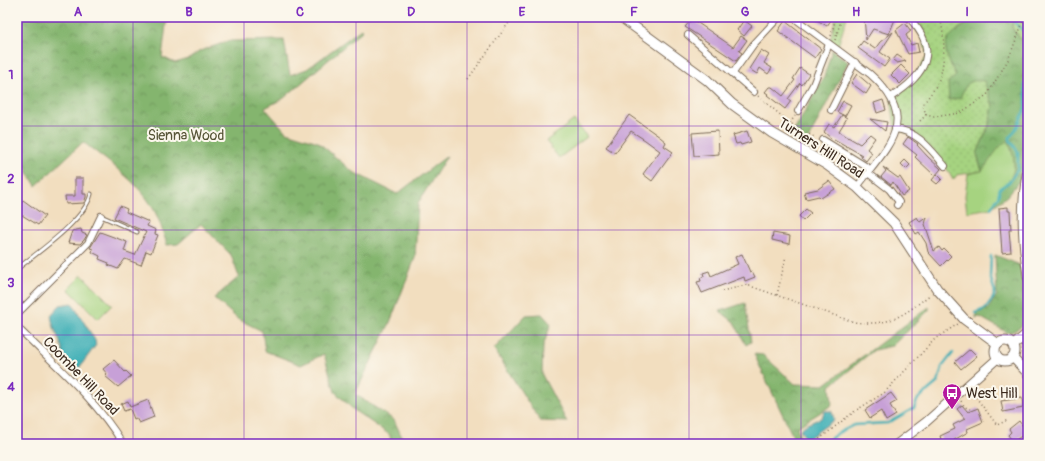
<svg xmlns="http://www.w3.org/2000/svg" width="1045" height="461" font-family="Pangolin,sans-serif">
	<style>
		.grass { fill: url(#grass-dots); stroke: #707e4f }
		.forest { fill: url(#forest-crowns); stroke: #607046 }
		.garden { fill: #a6d380; stroke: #707e4f }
		.water { fill: #3eafb6; stroke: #3c6c6a }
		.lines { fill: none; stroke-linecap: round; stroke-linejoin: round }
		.stream { stroke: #3eafb6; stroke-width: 2.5 }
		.building { fill: #c7a0d7 }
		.service-casing { stroke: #7b6956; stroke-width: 5 }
		.minor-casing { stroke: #7b6956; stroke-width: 8 }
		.tertiary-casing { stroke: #7b6956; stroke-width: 10 }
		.secondary-casing { stroke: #7b6956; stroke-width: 11 }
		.path { stroke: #7b6956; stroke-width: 1.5; stroke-dasharray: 1 3; stroke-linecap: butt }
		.service { stroke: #fff; stroke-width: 3 }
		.minor { stroke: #fff; stroke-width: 6 }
		.tertiary { stroke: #fff; stroke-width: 8 }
		.secondary { stroke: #fff; stroke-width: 9 }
		.grid { fill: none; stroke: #7b2cbf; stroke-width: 1; stroke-opacity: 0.55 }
		.labels { text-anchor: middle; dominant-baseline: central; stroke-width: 4; stroke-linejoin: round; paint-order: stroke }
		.park-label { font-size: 14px; fill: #565436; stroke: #fbf7ec }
		.street-label { font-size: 14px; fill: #3b2a1e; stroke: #fbf7ec }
		.poi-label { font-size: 14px; fill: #3b2a1e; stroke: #fbf7ec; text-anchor: start }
		.neatline { fill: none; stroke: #7b2cbf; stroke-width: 1.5 }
		.grid-label { font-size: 13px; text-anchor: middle; font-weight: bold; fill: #7b2cbf }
	</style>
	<defs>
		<pattern id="grass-dots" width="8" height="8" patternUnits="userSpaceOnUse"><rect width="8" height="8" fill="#a6d380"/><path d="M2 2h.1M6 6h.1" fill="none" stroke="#90b56e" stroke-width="1.8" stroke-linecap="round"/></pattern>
		<pattern id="forest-crowns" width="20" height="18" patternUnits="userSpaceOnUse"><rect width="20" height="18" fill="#84b56e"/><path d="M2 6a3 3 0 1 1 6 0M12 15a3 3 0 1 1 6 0" fill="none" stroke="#6d935a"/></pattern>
	</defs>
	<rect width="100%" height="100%" fill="#fbf7ec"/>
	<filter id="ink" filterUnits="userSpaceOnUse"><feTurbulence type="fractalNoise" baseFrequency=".025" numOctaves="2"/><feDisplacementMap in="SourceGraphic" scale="8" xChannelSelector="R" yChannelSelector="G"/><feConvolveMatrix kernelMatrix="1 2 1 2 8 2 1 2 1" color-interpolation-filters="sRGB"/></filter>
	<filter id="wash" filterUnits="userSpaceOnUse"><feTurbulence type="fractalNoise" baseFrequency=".012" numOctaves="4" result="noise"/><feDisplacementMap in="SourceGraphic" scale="16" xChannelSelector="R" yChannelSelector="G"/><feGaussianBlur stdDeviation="0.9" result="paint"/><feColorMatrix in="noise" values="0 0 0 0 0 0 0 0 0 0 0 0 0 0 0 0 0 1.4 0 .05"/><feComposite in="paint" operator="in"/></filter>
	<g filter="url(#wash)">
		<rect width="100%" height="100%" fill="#f2debf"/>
		<g class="grass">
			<polygon points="836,17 847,17 837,49 829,44"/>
			<polygon points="908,17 975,17 970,23 958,29 966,84 975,79 984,80 993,105 990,123 977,154 982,171 957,175 953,180 945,166 916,136 895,129 891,97 909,85 927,56 923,39"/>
			<polygon points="1013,17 1028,17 1028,60 1025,59 1024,44 1012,28"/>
		</g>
		<g class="forest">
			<path d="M17 17H167L162 57 175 63 189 59 200 51 229 41 284 40 290 75 307 69 361 29 362 31 284 98 265 108 286 132 318 142 353 172 397 194 447 156 418 203 415 258 389 325 355 394 394 420 405 444H391L390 435 355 411 335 392 324 354 301 365 265 351 262 331 238 319 214 298 239 277 231 255 201 224 178 244 167 245C163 233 160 220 154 210 140 183 106 160 83 142L36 186 17 154Z"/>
			<path d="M975 17H1013L1012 28 1024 44 1025 58 1028 60V136L1021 179 1007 196 991 208 998 197 1000 188C1002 186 1005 185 1007 183 1019 169 1013 155 1008 141L982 171 977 154 990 123 993 105 984 81C968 79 966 84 960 98L949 100 948 82 956 76C948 58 937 43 958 30 964 25 970 23 975 17Z"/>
			<polygon points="832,50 848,62 807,142 793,133 824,77"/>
			<path d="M995 255 1020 265 1027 319C1023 327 1017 330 1008 333L980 317 976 318V314L988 309 997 295Z"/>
			<polygon points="745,303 751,342 746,345 734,322 720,311"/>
			<polygon points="929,307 929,310 892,346 874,350 830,386 832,405 797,427 800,436 796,443 754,354 763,355 795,384 824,385"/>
			<polygon points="542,314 551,324 543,346 542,375 567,422 540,421 494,349 526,315"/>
		</g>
		<g class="garden">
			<polygon points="574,120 587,137 559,158 546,141"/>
			<path d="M1008 140C1013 155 1019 169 1007 183 1005 185 1002 186 1000 188L998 197 991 208 967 212 965 196 968 174 982 171C990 161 997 147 1008 140Z"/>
			<polygon points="82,275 112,305 98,319 68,289"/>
		</g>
		<g class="water">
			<path d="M72 303 95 340 96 345 76 372 63 360C64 342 53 333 51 315L60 305Z"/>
			<polygon points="825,411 832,411 834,420 806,440 800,429 807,424 821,418"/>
		</g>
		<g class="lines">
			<g class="stream">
				<polyline points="1009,17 1028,35"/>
				<path d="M991 208 998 197 1000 188 1009 182 1018 169V152L1010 140V137C1016 131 1025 112 1026 103 1027 94 1022 83 1028 76"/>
				<polyline points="975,313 985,309 993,298 995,292 990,276 991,256"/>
				<polyline points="823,444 838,433 854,425 888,423 914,408 918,399 938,382 942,367 953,353"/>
			</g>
		</g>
		<g id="blocks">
			<g class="building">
				<polygon points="812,17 826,17 831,20 827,26"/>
				<polygon points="864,17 896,17 889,34 873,29 866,40"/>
				<polygon points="692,19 733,47 741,36 747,40 739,51 742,53 736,61 685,27"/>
				<polygon points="744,20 752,26 744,36 737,30"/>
				<polygon points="785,21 821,49 815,58 778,31"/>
				<polygon points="905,23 911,31 906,35 911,45 917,43 919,52 908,54 896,30"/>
				<polygon points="893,32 880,52 890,59 884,67 858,48 863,41 875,49 880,42"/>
				<polygon points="761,50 769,55 764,63 772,68 768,74 760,68 757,74 749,69"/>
				<polygon points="897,55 906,61 897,63 893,60"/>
				<polygon points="901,65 910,74 900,84 891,75"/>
				<polygon points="800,68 809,74 802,85 800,83 788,99 791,101 785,109 767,95 768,94 765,92 769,87 772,87 783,96 795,80 793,79"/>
				<polygon points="857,74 871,86 866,94 851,83"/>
				<polygon points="883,100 886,110 877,113 874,103"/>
				<polygon points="843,101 851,105 845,116 837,112"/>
				<polygon points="629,115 660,137 666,142 664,146 673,152 652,181 643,174 660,151 645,140 631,131 615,153 606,147"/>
				<polygon points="842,115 847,118 839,131 846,136 860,144 870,134 875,138 867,149 872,153 866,161 861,157 862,155 834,139 833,140 824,132 829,124 834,127"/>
				<polygon points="870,119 887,122 885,131"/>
				<polygon points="718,131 719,154 694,156 692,133"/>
				<polygon points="747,131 751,142 741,145 740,143 736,144 733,135"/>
				<polygon points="908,137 918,144 917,145 928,157 941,169 935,176 915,157 917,155 903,144"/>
				<polygon points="905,160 910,165 906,169 901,164"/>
				<polygon points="883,167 898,178 900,177 909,191 902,196 893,182 891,185 881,177 886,171"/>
				<polygon points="937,174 942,179 937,184 932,180"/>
				<polygon points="75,178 83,178 83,194 86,194 86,197 84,203 66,204 65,196 75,196"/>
				<polygon points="829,181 835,189 821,198 819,196 806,199 804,192 818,189"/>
				<polygon points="23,200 45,216 38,225 17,212"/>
				<polygon points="120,206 127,209 126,212 149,222 147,226 156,230 155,234 158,235 151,253 146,251 141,265 125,259 118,269 108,265 109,263 99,259 100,256 92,252 93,249 90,248 100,232 127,242 124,251 135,255 146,232 114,218"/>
				<polygon points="1008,207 1008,211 1010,211 1011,230 1009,230 1011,252 1002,253 999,208"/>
				<polygon points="806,209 811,213 803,221 799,216"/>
				<polygon points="917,217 920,222 927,217 925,224 934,251 939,247 942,251 944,249 951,256 941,266 928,252 926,243 919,232 916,234 909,222"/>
				<polygon points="81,229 82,233 87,235 84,240 80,244 68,243 72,231"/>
				<polygon points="773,233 790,236 789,244 772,240"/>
				<polygon points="742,254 750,272 752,271 755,277 745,281 744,277 702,293 697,282 701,281 700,278 704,276 703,273 709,271 711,276 738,264 735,257"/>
				<polygon points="970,349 977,356 961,369 955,362"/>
				<polygon points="114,360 125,372 126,371 131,376 118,387 105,376 107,374 103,369"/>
				<polygon points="891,393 897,401 890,405 896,415 886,421 881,411 870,418 865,410"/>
				<polygon points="1022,398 1023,408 1003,412 1001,401"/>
				<polygon points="148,400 154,417 139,423 136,418 134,419 130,409 124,411 121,404 128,401 130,407"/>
				<polygon points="962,405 968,412 978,408 983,422 967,429 968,432 954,440 956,444 934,444 941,439 940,436 955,429 953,425 965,419 957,409"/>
				<polygon points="1019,421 1027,432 1013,442 1008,435 1011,432 1009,429"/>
			</g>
		</g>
	</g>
	<g filter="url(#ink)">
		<use href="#blocks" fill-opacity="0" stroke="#7b6956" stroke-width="1"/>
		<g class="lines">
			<defs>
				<g id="service">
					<polyline points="101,216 137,232"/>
					<path d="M17 269C38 252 85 220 91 194"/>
				</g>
				<g id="minor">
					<path d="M793 17 870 74C921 119 889 145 857 187"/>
					<polyline points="688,35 754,92"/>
					<polyline points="733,73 753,45 779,17"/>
					<path d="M891 97C926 75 941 50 908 17"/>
					<polyline points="831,110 855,62"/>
					<polyline points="798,111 813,85 829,44"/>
					<path d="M895 129C918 131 931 150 945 166"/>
					<polyline points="823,140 870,169"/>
					<polyline points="868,173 889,189 899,202 897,205"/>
					<polyline points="17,314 88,243 101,216"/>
					<path d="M17 327C54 364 96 399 123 444"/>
				</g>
				<g id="tertiary">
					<path d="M1028 167C1020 205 1022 240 1028 278"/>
					<polyline points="1013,358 1028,374"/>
					<polyline points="897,444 926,422 998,358"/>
				</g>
				<g id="secondary">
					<polyline points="621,17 707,80 732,104 772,133 827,165 857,187 894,223 937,289 964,319 998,344"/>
					<circle cx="1005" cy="351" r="10"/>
					<polyline points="1014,345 1028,333"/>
				</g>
			</defs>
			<use href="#service" class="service-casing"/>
			<use href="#minor" class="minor-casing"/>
			<use href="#tertiary" class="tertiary-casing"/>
			<use href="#secondary" class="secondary-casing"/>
			<g class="path">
				<polyline points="831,36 836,17"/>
				<polyline points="835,40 842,17"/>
				<polyline points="468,79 513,17"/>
				<polyline points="758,96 790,123 816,138"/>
				<path d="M926 115 923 105C927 98 933 92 937 84 946 66 945 37 940 17"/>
				<polyline points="920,121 926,115 934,117 960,113 987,95 1008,60 1025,17"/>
				<polyline points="790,123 795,116"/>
				<path d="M722 291 747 285 854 322C890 327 904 315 931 294"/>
				<polyline points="777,295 786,256"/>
				<polyline points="971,391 997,425 1008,420"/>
				<polyline points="961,401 965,407 970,409"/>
				<polyline points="813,444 855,411 884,393 936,338 958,324"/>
			</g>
			<use href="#service" class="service"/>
			<use href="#minor" class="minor"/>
			<use href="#tertiary" class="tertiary"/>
			<use href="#secondary" class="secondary"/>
		</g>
	</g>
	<path class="grid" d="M133 17V444M244 17V444M356 17V444M467 17V444M578 17V444M689 17V444M801 17V444M912 17V444M17 126H1028M17 230H1028M17 335H1028"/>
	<defs>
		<symbol id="bus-pin" viewBox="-11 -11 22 30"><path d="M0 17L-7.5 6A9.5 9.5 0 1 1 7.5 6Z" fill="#b5179e" stroke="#fbf7ec"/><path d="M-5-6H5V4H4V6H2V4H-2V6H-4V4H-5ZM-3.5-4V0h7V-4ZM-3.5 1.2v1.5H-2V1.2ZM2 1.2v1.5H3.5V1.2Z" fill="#fff"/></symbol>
	</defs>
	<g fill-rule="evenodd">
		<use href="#bus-pin" x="941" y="382" width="22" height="30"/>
	</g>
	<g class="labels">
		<g class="park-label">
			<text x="186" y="135">Sienna Wood</text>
		</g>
		<g class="street-label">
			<text transform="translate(821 148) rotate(33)">Turners Hill Road</text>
			<text transform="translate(81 376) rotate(46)">Coombe Hill Road</text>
		</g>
		<g class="poi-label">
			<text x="966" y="393">West Hill</text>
		</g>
	</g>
	<rect width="1045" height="461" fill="none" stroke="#fbf7ec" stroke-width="44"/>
	<rect x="22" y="22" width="1001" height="417" class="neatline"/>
	<g class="grid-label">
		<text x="78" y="16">A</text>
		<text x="189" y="16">B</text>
		<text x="300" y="16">C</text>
		<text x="411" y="16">D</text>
		<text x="522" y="16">E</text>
		<text x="634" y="16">F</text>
		<text x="745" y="16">G</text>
		<text x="856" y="16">H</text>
		<text x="967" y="16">I</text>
		<text x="11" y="79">1</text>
		<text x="11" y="183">2</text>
		<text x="11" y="287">3</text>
		<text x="11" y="391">4</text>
	</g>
</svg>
